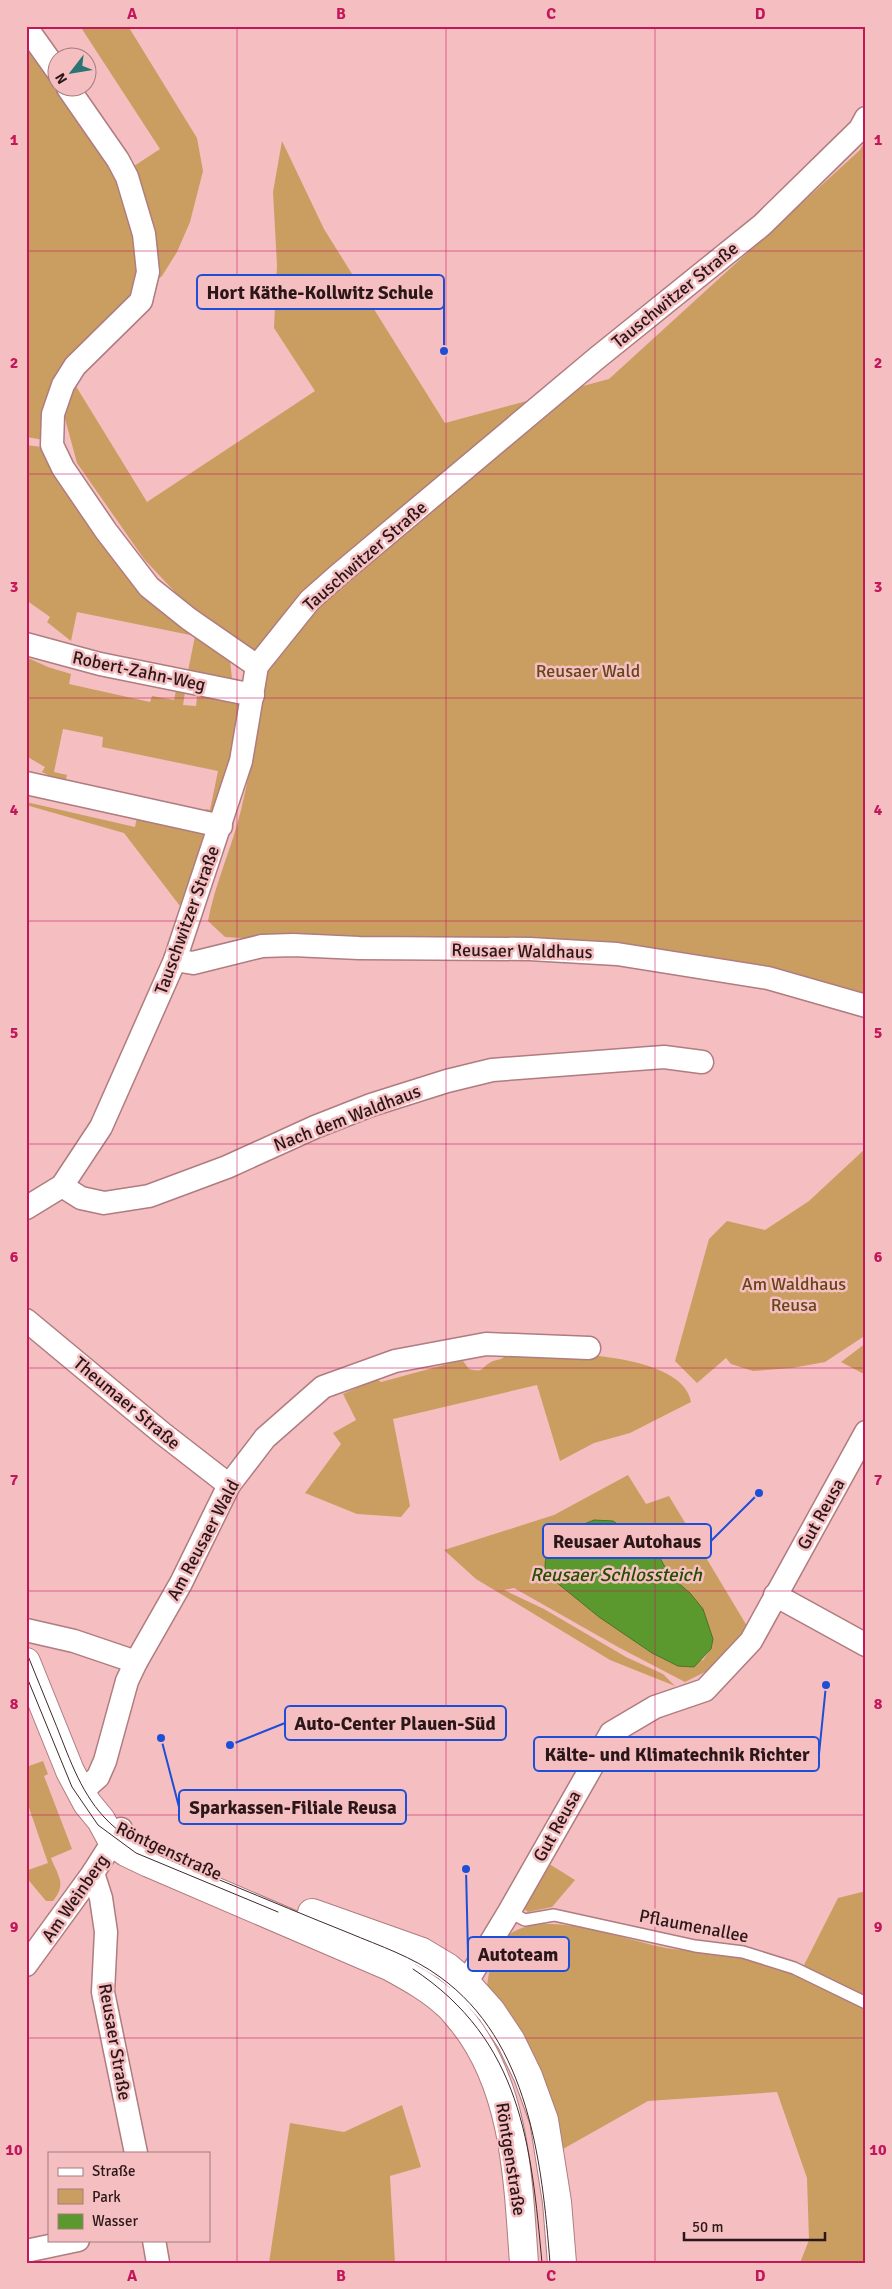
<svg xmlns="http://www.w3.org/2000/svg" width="892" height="2289" font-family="Signika,sans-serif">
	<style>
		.green { fill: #ca9e61; fill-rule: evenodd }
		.water { fill: #5b992e; stroke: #4d7228 }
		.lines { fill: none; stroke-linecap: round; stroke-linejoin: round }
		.service-casing { stroke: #af7c7f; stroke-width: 14 }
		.minor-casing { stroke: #af7c7f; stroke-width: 25 }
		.tertiary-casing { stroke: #af7c7f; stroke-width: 30 }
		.service { stroke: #fff; stroke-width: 11 }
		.minor { stroke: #fff; stroke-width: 22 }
		.tertiary { stroke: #fff; stroke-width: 28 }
		.tram { stroke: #41292b; stroke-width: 1 }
		.grid { fill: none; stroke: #c2185b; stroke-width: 1; stroke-opacity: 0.55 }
		.labels { text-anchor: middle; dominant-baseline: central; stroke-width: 5; stroke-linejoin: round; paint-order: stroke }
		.street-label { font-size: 18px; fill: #2b1719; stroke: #f5bec1 }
		.park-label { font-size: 18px; fill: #654719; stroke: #f5bec1 }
		.water-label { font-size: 19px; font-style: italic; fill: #264e00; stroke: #f5bec1 }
		.leader { fill: none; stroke: #1d4ed8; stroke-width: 2 }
		.callout-dot { fill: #1d4ed8; stroke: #f5bec1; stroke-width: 2 }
		.callout { fill: #f5bec1; stroke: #1d4ed8; stroke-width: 2 }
		.callout-label { font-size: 19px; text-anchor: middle; font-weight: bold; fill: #2b1719 }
		.neatline { fill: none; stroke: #c2185b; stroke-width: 2 }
		.grid-label { font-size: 16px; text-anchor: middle; font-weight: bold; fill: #c2185b }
	</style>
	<rect width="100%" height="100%" fill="#f5bec1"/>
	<g class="green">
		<polygon points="80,26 128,26 197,138 203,171 190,222 177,252 162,276 152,284 128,170 160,149"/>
		<polygon points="26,37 52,74 51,81 64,101 120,176 142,244 134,299 126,300 104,321 44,440 26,437"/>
		<path d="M866 139V1005L768 973 225 937 208 921C215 883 232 848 241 810 252 763 261 714 265 666L189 607 144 559 77 463 64 415 74 383 147 502 315 391 274 328 277 265 273 192 282 141 324 229 445 423 609 379 860 150Z"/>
		<polygon points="26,445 42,447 60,475 230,660 232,679 187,676 195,636 77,612 71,641 47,622 50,617 26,600"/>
		<path d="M26 657 48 667 71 674 69 684 150 702 152 696 174 700 177 686 185 692 183 705 196 706 198 688 239 703C240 742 226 779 212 815H204L206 809 210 810 218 771 102 747 103 737 63 729 54 772 67 775 66 779 60 781 42 772 45 767 26 756Z"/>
		<polygon points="26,802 135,827 138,812 199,827 207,836 180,906 124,833 26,805"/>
		<polygon points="866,1148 866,1335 825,1362 792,1368 753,1371 731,1364 726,1358 697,1383 675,1361 709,1239 727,1221 765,1230 809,1201"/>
		<polygon points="866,1343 866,1375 841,1362"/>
		<path d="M510 1352C550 1352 683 1351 691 1402L630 1433 594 1443 560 1461 537 1385 393 1419 410 1506 401 1517 357 1514 305 1493 341 1444 333 1433 356 1420 343 1394 377 1379 381 1382 455 1362 463 1361 469 1369C485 1373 480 1368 491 1362 501 1358 501 1361 510 1352Z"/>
		<path d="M628 1475 646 1504 669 1496 747 1626 721 1664 685 1682 618 1647 514 1588 504 1590 544 1609 626 1657 663 1674 675 1686 610 1660 476 1579 444 1550 554 1515ZM594 1520 660 1558 670 1576 690 1593 713 1639 711 1649 703 1660 678 1666 652 1653 599 1616 556 1542 574 1528Z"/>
		<path d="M43 1761 48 1774 44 1776 72 1849 51 1858C58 1876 67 1884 53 1901H46L26 1877 28 1870 48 1863 26 1799V1767Z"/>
		<polygon points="546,1862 575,1880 552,1907 528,1912 523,1908"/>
		<path d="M866 1891 865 2263H800L809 2240 807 2178 777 2092 648 2101 563 2149 487 1988C489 1967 495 1940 517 1930 560 1911 629 1943 673 1949 696 1952 719 1950 742 1954 760 1958 778 1967 795 1974L804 1965 838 1898Z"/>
		<polygon points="402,2105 421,2167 390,2176 395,2263 269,2263 290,2123 344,2132"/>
	</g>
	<path class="water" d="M594 1520 613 1521 645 1543 660 1558 670 1576 690 1593 703 1609 713 1639 711 1649 694 1667 678 1666 652 1653 599 1617 545 1573C545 1568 545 1561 546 1557 554 1537 576 1527 594 1520Z"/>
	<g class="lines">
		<defs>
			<polyline id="service" points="509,1912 525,1920 554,1915 695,1946 743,1952 794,1968 866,2003"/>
			<g id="minor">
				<polyline points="26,27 58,72"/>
				<polyline points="68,88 118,160 127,177 144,234 148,272 141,301 75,366 63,385 53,414 52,445 63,468 106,531 149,587 189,619 257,666"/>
				<polyline points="26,644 100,664 253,695"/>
				<polyline points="26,783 221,826"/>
				<polyline points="175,960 193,963 262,946 293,945 359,948 530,949 617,954 768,978 866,1006"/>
				<polyline points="62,1186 81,1198 104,1203 149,1196 227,1167 315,1127 371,1105 447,1081 492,1070 664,1057 702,1062"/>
				<polyline points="26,1208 62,1186 101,1127 175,960 241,761 257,666 310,600 336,577 597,358 762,225 860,129 866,118"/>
				<polyline points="26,1320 162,1433 229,1485"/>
				<polyline points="775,1595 866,1645"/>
				<polyline points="26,1630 74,1641 136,1662 181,1583 229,1485 265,1438 323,1387 395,1361 486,1344 589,1348"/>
				<polyline points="81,1792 98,1777 105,1761 127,1681 136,1662"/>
				<polyline points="93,1873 101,1898 106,1932 103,1992 136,2153"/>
				<polyline points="26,1965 93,1873 121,1829"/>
				<polyline points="457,1998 509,1912 611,1733 655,1707 705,1690 751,1641 866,1432"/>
				<polyline points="154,2240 158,2263"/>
				<polyline points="26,2251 78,2240"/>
			</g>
			<g id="tertiary">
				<path d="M26 1662 70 1771 87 1803 101 1820 113 1842 126 1852 149 1863 391 1967C411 1978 431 1989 448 2005 454 2010 458 2017 463 2022 516 2089 518 2181 524 2263"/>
				<polyline points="312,1913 422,1952 447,1967 466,1983 491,2011 511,2041 528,2076 544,2120 557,2202 562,2263"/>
			</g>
		</defs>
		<use href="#service" class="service-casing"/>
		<use href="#minor" class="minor-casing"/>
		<use href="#tertiary" class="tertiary-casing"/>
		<use href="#service" class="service"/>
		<use href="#minor" class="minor"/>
		<use href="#tertiary" class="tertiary"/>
		<g class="tram">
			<path d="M26 1651C35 1674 45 1697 54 1720 68 1754 79 1790 104 1817 135 1851 186 1866 227 1883 268 1900 309 1917 349 1933 380 1946 413 1957 440 1977 529 2041 542 2162 550 2263"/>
			<polyline points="26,1675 72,1787 98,1825 136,1853 278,1912"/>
			<path d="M413 1969C522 2041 531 2144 542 2263"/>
		</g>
	</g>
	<path class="grid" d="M237 26V2263M446 26V2263M655 26V2263M26 251H866M26 474H866M26 698H866M26 921H866M26 1144H866M26 1368H866M26 1591H866M26 1815H866M26 2038H866"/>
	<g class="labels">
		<g class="street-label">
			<text transform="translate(675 295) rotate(-39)">Tauschwitzer Straße</text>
			<text transform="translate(365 556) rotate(-41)">Tauschwitzer Straße</text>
			<text transform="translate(139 671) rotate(12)">Robert-Zahn-Weg</text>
			<text transform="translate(187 920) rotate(-70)">Tauschwitzer Straße</text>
			<text transform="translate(522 951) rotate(1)">Reusaer Waldhaus</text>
			<text transform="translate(347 1118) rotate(-21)">Nach dem Waldhaus</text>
			<text transform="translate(127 1403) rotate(40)">Theumaer Straße</text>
			<text transform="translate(821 1514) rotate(-61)">Gut Reusa</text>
			<text transform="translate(203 1540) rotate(-62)">Am Reusaer Wald</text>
			<text transform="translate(557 1826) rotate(-61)">Gut Reusa</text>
			<text transform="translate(169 1851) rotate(25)">Röntgenstraße</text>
			<text transform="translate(75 1898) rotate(-55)">Am Weinberg</text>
			<text transform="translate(694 1926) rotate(11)">Pflaumenallee</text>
			<text transform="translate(115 2042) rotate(80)">Reusaer Straße</text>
			<text transform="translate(511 2159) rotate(81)">Röntgenstraße</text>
		</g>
		<g class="park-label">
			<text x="588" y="671">Reusaer Wald</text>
			<text x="794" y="1284">Am Waldhaus<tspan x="794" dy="21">Reusa</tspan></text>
		</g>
		<g class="water-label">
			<text x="616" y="1575">Reusaer Schlossteich</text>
		</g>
	</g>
	<path class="leader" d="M444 351L444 292M759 1493L711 1541M230 1745L285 1723M826 1685L819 1754M161 1738L179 1807M466 1869L468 1954"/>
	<g class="callout-dot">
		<circle cx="444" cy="351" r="5"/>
		<circle cx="759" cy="1493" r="5"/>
		<circle cx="230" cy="1745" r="5"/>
		<circle cx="826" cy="1685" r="5"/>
		<circle cx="161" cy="1738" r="5"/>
		<circle cx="466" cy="1869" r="5"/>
	</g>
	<g class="callout">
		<rect x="197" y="275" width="247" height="34" rx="5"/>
		<rect x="543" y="1524" width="168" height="34" rx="5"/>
		<rect x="285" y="1706" width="221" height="34" rx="5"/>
		<rect x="534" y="1737" width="285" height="34" rx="5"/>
		<rect x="179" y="1790" width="227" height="34" rx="5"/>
		<rect x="468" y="1937" width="101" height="34" rx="5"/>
	</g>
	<g class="callout-label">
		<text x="320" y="299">Hort Käthe-Kollwitz Schule</text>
		<text x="627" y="1548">Reusaer Autohaus</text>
		<text x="395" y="1730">Auto-Center Plauen-Süd</text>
		<text x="677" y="1761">Kälte- und Klimatechnik Richter</text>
		<text x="293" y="1814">Sparkassen-Filiale Reusa</text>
		<text x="518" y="1961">Autoteam</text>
	</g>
	<rect width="892" height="2289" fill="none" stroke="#f5bec1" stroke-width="55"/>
	<rect x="48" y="2152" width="162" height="90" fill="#f5bec1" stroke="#a47b7e"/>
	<rect x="58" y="2168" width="25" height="8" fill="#ffffff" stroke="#a47b7e"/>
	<text x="92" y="2176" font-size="15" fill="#2b1719">Straße</text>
	<rect x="58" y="2189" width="25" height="15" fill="#ca9e61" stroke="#a47b7e"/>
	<text x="92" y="2202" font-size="15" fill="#2b1719">Park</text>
	<rect x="58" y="2214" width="25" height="15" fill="#5b992e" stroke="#a47b7e"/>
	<text x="92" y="2226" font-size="15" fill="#2b1719">Wasser</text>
	<g transform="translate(72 72) rotate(239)"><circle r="24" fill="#f5bec1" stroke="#a47b7e"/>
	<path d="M0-4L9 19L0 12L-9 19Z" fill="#2a7473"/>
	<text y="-8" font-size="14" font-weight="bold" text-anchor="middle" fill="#2b1719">N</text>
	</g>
	<path d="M684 2232v8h141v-8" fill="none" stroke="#2b1719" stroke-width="2.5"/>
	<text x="692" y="2232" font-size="15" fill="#2b1719" stroke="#f5bec1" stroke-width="4" paint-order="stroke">50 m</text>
	<rect x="28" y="28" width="836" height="2234" class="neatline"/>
	<g class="grid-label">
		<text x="132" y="19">A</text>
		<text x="341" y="19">B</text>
		<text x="551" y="19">C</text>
		<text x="760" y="19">D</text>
		<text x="14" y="145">1</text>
		<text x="878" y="145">1</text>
		<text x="14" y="368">2</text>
		<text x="878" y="368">2</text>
		<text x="14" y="592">3</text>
		<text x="878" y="592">3</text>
		<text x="14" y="815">4</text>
		<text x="878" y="815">4</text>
		<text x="14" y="1038">5</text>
		<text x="878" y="1038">5</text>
		<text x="14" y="1262">6</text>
		<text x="878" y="1262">6</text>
		<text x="14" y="1485">7</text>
		<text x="878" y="1485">7</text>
		<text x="14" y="1709">8</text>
		<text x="878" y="1709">8</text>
		<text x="14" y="1932">9</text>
		<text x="878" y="1932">9</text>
		<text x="14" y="2155">10</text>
		<text x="878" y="2155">10</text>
		<text x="132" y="2281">A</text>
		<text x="341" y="2281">B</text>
		<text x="551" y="2281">C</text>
		<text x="760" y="2281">D</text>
	</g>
</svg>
